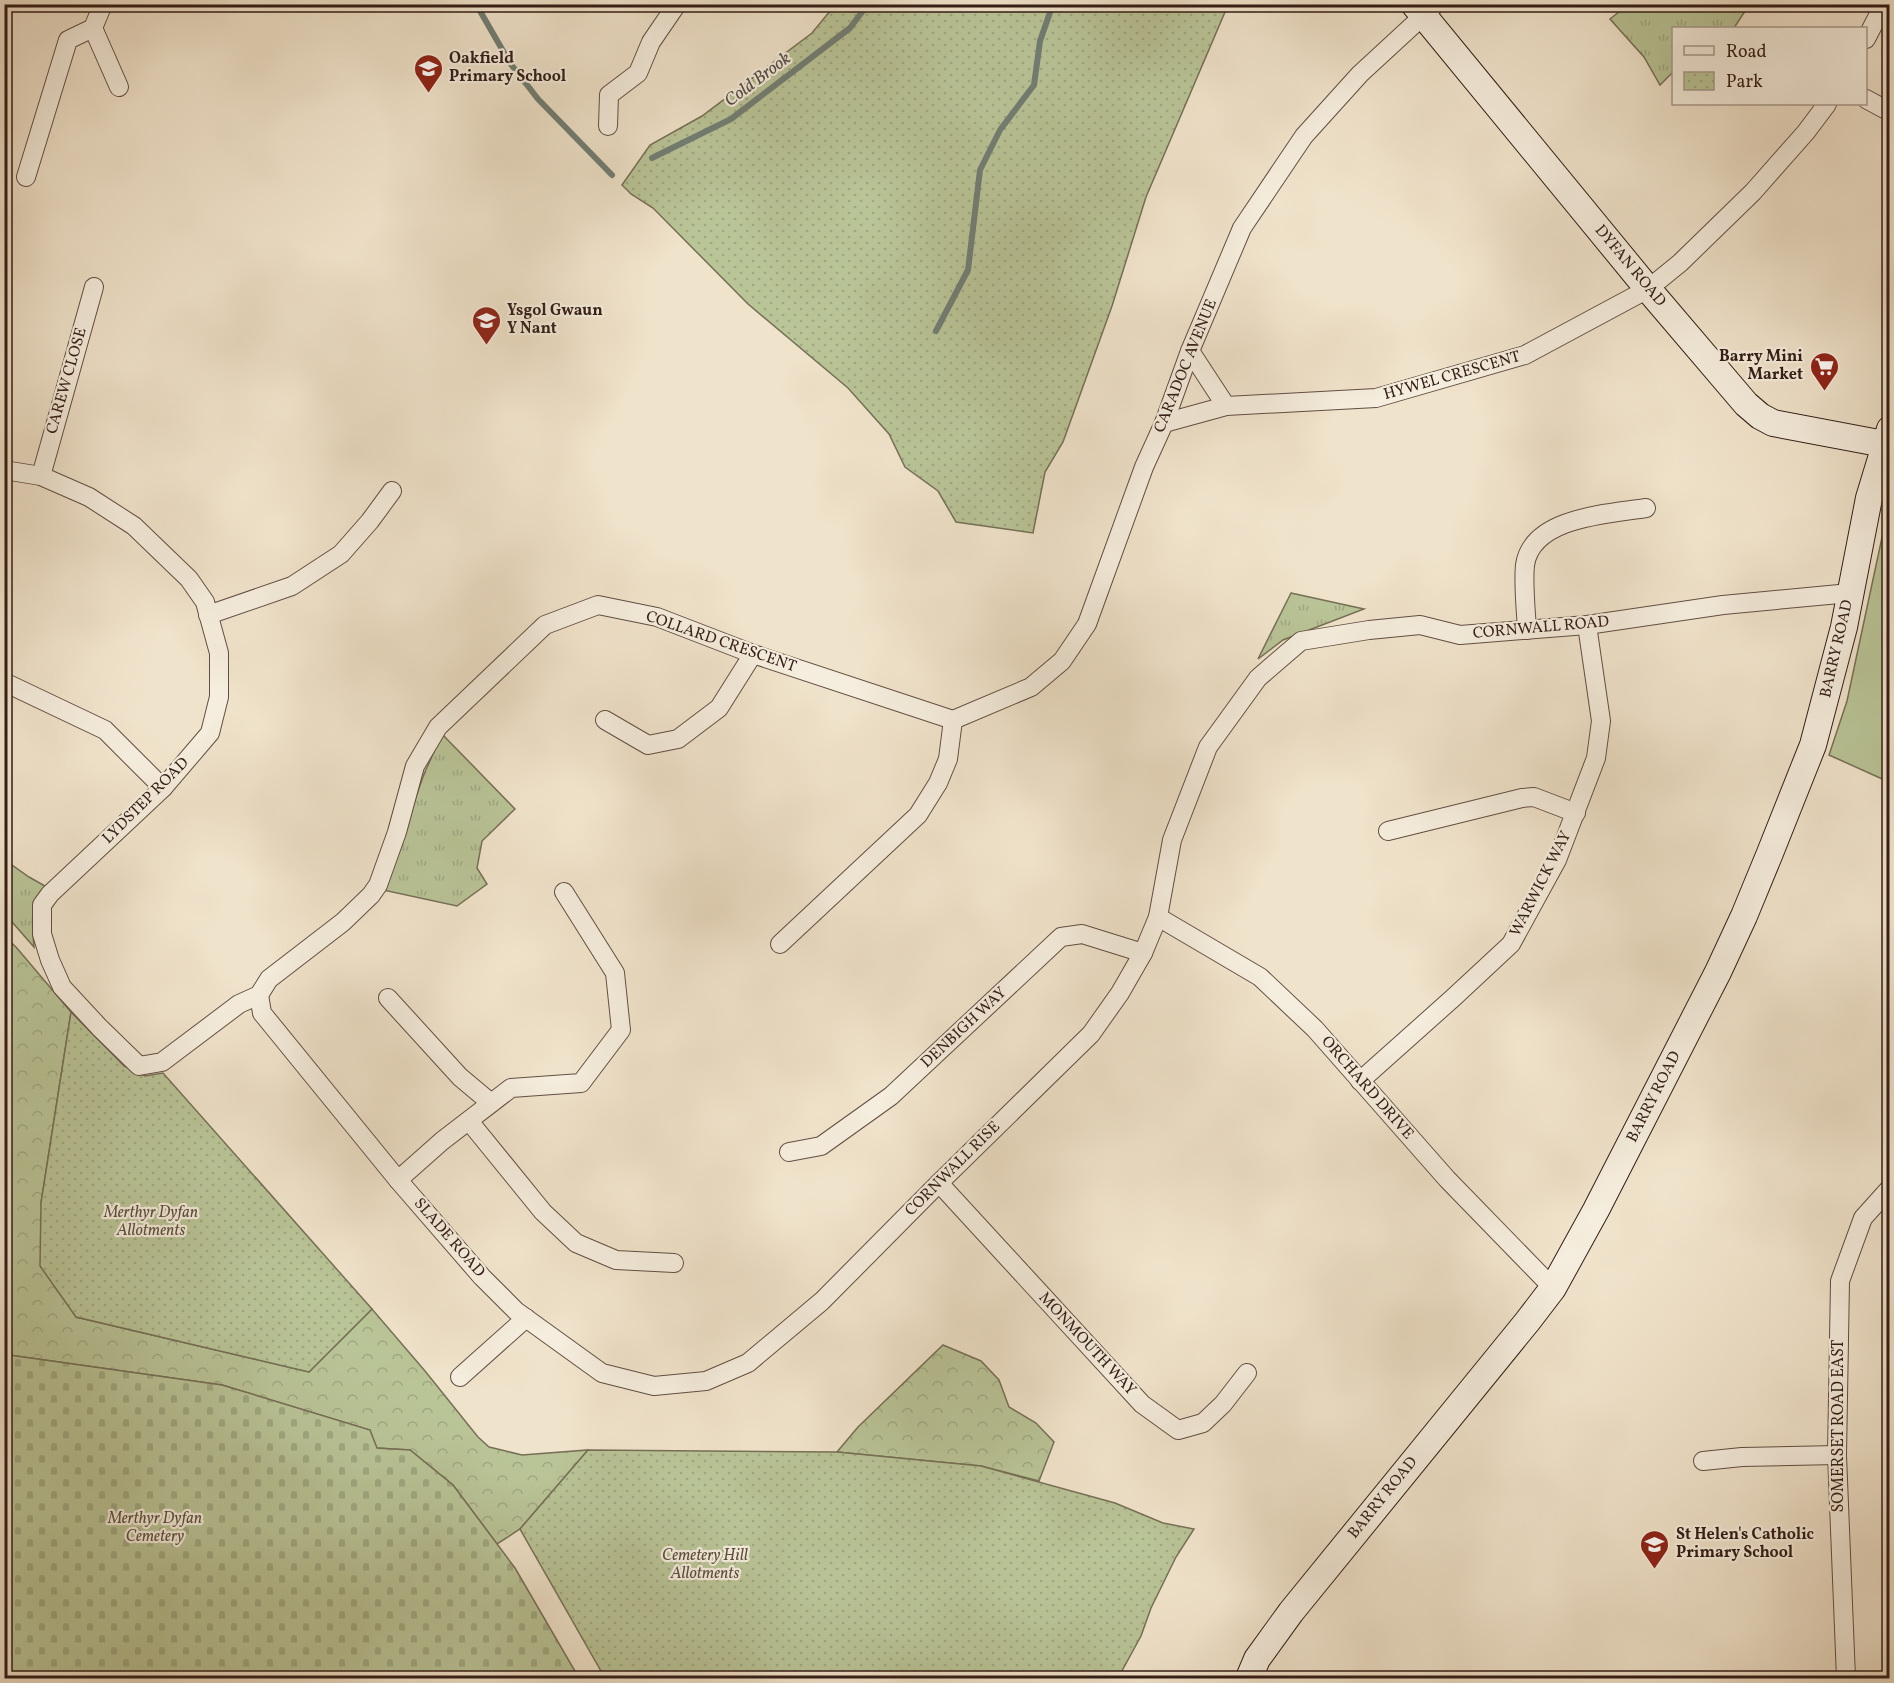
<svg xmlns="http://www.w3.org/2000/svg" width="1894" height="1683" font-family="Vollkorn,serif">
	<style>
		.grass { fill: url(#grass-tufts); stroke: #767056; stroke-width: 1.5 }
		.forest { fill: url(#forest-crowns); stroke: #767056; stroke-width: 1.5 }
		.cemetery { fill: url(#cemetery-stones); stroke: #767056; stroke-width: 1.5 }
		.park { fill: url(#park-dots); stroke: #767056; stroke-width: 1.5 }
		.pitch { fill: #b9c497; stroke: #767056; stroke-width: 1.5 }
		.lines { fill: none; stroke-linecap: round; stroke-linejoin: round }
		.stream { stroke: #717e74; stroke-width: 6 }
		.street-casing { stroke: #624e43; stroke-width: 20 }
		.secondary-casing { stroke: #321d16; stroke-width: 28 }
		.street { stroke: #f5eddd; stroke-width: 18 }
		.secondary { stroke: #f5eddd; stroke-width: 26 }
		.labels { text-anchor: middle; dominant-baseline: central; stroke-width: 4.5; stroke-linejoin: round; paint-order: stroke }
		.poi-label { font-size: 16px; font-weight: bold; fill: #321d16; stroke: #f5eddd; text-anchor: start }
		.street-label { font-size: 16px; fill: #321d16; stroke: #f5eddd }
		.park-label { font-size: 16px; font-style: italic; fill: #5a4f3d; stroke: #f5eddd }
		.water-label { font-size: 18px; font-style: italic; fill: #524d45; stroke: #f5eddd }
	</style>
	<defs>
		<pattern id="grass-tufts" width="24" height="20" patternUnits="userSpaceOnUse" patternTransform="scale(1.5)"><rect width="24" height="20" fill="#b9c497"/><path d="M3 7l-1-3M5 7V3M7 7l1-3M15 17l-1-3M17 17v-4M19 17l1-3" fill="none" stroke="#a0a881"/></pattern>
		<pattern id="forest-crowns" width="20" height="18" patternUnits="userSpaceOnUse" patternTransform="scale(1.5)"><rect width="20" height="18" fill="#b9c497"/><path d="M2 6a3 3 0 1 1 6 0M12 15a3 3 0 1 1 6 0" fill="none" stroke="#a0a881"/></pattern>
		<pattern id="cemetery-stones" width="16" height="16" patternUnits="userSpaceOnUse" patternTransform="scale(1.5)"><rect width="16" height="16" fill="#b9c497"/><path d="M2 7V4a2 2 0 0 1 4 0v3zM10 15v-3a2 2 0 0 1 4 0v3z" fill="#a0a881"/></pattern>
		<pattern id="park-dots" width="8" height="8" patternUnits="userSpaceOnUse" patternTransform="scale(1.5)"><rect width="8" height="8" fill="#b9c497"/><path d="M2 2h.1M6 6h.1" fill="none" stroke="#a0a881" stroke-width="1.8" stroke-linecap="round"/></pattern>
	</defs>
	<rect width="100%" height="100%" fill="#f0e3cb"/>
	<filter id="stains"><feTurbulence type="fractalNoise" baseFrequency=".00333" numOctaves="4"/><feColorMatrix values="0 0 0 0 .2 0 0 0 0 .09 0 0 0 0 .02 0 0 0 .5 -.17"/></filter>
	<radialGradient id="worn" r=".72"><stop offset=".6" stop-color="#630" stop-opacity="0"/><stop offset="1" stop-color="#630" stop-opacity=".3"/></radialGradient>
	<g class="grass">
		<polygon points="1629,4 1749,4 1749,5 1734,28 1674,28 1673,72 1660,85 1644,57 1610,19"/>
		<polygon points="1291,593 1364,609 1283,640 1258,659"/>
		<polygon points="442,734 515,809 482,841 477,868 487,884 457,906 383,890 424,774"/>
		<path d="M5 860 29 877 45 886C29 908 32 921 34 947L5 914Z"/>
	</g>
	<g class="forest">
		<polygon points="4,936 16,947 71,1012 41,1203 76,1317 309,1372 372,1309 425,1371 478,1437 489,1447 522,1455 588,1450 520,1529 497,1544 453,1485 410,1450 376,1448 370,1430 222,1385 9,1355 4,1345"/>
		<polygon points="943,1345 981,1361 999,1380 1009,1407 1036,1423 1054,1442 1039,1481 981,1466 837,1452 858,1427"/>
	</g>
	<polygon class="cemetery" points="9,1355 222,1385 370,1430 377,1448 410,1450 453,1485 515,1568 579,1678 5,1678 4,1389"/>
	<g class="park">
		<polygon points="835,5 1228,5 1146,197 1112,306 1063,442 1045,472 1033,533 956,522 938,491 905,467 889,434 848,388 748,304 653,208 631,194 622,185 650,145 702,116 812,33"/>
		<polygon points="71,1012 124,1066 145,1076 163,1073 372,1309 309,1372 76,1317 40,1266 41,1203"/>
		<polygon points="588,1450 837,1452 981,1466 1115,1503 1163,1523 1194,1529 1176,1557 1151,1608 1141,1636 1118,1678 605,1678 520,1529"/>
	</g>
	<polygon class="pitch" points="1884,528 1890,529 1889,782 1829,755 1847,701"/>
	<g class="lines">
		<g class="stream">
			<polyline points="476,4 510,63 538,99 612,175"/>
			<polyline points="652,158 731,119 850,28 868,4"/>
			<polyline points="936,331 968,270 980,170 1000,130 1034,85 1040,41 1053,4"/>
		</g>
		<defs>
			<g id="street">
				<polyline points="93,28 119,87"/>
				<polyline points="1866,39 1884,4"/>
				<polyline points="1866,99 1890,112"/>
				<polyline points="608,126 609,95 638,73 651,42 677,4"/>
				<polyline points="26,177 68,40 93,28 103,4"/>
				<polyline points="1190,351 1226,406"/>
				<polyline points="1164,423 1226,406 1376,398 1525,355 1648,289 1680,263 1753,192 1806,132 1827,104"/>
				<polyline points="4,470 41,476 89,497 134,526 189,579 205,602 219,653 219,697 210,733 163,788 50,894 42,905 42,934 50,960 62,987 99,1027 139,1066 162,1062 239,1004 259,995 269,979 343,922 371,895 378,885 397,832 415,766 438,727 545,625 598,605 657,617 753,654 953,720"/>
				<polyline points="41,476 94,287"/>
				<polyline points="208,615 292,586 341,554 370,521 392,491"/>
				<path d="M1527 630C1526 611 1523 584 1525 565 1532 517 1608 514 1646 508"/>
				<polyline points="4,682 105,730 163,788"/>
				<polyline points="605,720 648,745 678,739 719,708 753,654"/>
				<polyline points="953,720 1031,687 1062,661 1087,624 1144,467 1164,423 1190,351 1242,228 1304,136 1360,74 1436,4"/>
				<polyline points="1388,831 1522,798 1534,797 1576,813"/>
				<polyline points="1158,917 1260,977 1315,1029 1447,1179 1553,1288"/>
				<polyline points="780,944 918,815 938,783 948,759 953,720"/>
				<polyline points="259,995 262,1013 398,1180 482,1277 516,1311 602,1373 654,1386 706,1381 748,1363 822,1301 939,1183 1091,1034 1120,993 1143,953 1158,917 1172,840 1208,747 1258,678 1301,641 1369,630 1420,625 1460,635 1587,625 1723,605 1850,593"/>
				<polyline points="388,998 460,1077 491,1103"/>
				<polyline points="1360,1081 1453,998 1511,944 1557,860 1596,758 1601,721 1587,625"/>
				<polyline points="469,1121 543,1212 576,1243 616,1260 674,1263"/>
				<polyline points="789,1152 821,1146 891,1096 1061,937 1082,934 1143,953"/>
				<polyline points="398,1180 442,1141 511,1088 581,1083 621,1030 615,973 564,892"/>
				<polyline points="939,1183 1142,1404 1178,1430 1203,1423 1223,1404 1247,1373"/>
				<polyline points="460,1377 526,1318"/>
				<polyline points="1703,1461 1742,1457 1837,1455"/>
				<polyline points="1846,1678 1837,1455 1840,1281 1863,1218 1890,1188"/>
			</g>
			<g id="secondary">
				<polyline points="1414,4 1648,289 1746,404 1760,416 1773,423 1884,444"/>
				<polyline points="1249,1678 1257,1659 1291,1612 1527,1322 1553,1288 1596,1210 1718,972 1744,916 1770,853 1813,745 1824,703 1844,627 1869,498 1890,429"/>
			</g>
		</defs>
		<use href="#street" class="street-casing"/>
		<use href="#secondary" class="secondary-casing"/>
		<use href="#street" class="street"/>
		<use href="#secondary" class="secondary"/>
	</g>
	<defs>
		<symbol id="school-pin" viewBox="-11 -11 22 30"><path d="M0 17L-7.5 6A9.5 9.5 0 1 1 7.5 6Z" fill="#8f2418" stroke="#f5eddd"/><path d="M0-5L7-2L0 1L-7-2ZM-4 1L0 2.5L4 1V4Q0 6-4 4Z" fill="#fff"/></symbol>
		<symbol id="supermarket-pin" viewBox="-11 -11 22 30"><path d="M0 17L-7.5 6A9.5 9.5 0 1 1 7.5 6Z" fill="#8f2418" stroke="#f5eddd"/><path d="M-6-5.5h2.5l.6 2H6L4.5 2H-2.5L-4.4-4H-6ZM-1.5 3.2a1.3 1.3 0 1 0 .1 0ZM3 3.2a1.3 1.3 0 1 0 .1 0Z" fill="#fff"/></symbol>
	</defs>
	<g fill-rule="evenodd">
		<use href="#school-pin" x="412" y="52" width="33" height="45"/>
		<use href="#school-pin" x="470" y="304" width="33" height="45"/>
		<use href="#supermarket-pin" x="1808" y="350" width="33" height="45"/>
		<use href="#school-pin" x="1638" y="1528" width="33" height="45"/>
	</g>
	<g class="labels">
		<g class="poi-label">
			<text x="449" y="59">Oakfield<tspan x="449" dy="18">Primary School</tspan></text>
			<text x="507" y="311">Ysgol Gwaun<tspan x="507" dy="18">Y Nant</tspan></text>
			<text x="1803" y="357" text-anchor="end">Barry Mini<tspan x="1803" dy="18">Market</tspan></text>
			<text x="1676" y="1535">St Helen's Catholic<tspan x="1676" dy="18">Primary School</tspan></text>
		</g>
		<g class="street-label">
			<text transform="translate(1630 266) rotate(50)">DYFAN ROAD</text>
			<text transform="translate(1186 366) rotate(-68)">CARADOC AVENUE</text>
			<text transform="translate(1452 376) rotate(-16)">HYWEL CRESCENT</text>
			<text transform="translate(67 381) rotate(-74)">CAREW CLOSE</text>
			<text transform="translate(1541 628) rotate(-5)">CORNWALL ROAD</text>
			<text transform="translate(721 642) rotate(19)">COLLARD CRESCENT</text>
			<text transform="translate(1837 649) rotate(-77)">BARRY ROAD</text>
			<text transform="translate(146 801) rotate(-45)">LYDSTEP ROAD</text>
			<text transform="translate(1541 884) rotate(-63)">WARWICK WAY</text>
			<text transform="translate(964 1028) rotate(-43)">DENBIGH WAY</text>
			<text transform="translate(1367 1088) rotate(49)">ORCHARD DRIVE</text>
			<text transform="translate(1654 1097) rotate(-63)">BARRY ROAD</text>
			<text transform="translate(953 1169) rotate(-45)">CORNWALL RISE</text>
			<text transform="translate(449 1238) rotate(49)">SLADE ROAD</text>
			<text transform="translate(1087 1344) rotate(47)">MONMOUTH WAY</text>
			<text transform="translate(1839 1426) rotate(-90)">SOMERSET ROAD EAST</text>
			<text transform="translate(1383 1498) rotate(-51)">BARRY ROAD</text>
		</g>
		<g class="park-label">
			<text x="151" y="1213">Merthyr Dyfan<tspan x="151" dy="18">Allotments</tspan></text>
			<text x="155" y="1519">Merthyr Dyfan<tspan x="155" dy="18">Cemetery</tspan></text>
			<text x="705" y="1556">Cemetery Hill<tspan x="705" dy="18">Allotments</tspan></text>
		</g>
		<g class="water-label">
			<text transform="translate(758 80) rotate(-37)">Cold Brook</text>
		</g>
	</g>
	<rect width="1894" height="1683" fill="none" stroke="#f0e3cb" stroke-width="24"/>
	<rect x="6" y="6" width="1882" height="1671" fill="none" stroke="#321d16" stroke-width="3"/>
	<rect x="12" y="12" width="1870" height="1659" fill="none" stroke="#321d16" stroke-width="1.5"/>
	<rect x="1672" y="27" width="195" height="78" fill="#f5eddd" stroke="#a79a8d" stroke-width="1.5"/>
	<rect x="1684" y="46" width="30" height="9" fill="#f5eddd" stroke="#a79a8d" stroke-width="1.5"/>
	<text x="1726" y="57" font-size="18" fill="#321d16">Road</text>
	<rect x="1684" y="72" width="30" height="18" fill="url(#park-dots)" stroke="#a79a8d" stroke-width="1.5"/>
	<text x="1726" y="87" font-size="18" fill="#321d16">Park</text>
	<rect width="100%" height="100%" filter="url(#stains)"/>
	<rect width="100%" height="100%" fill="url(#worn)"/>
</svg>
